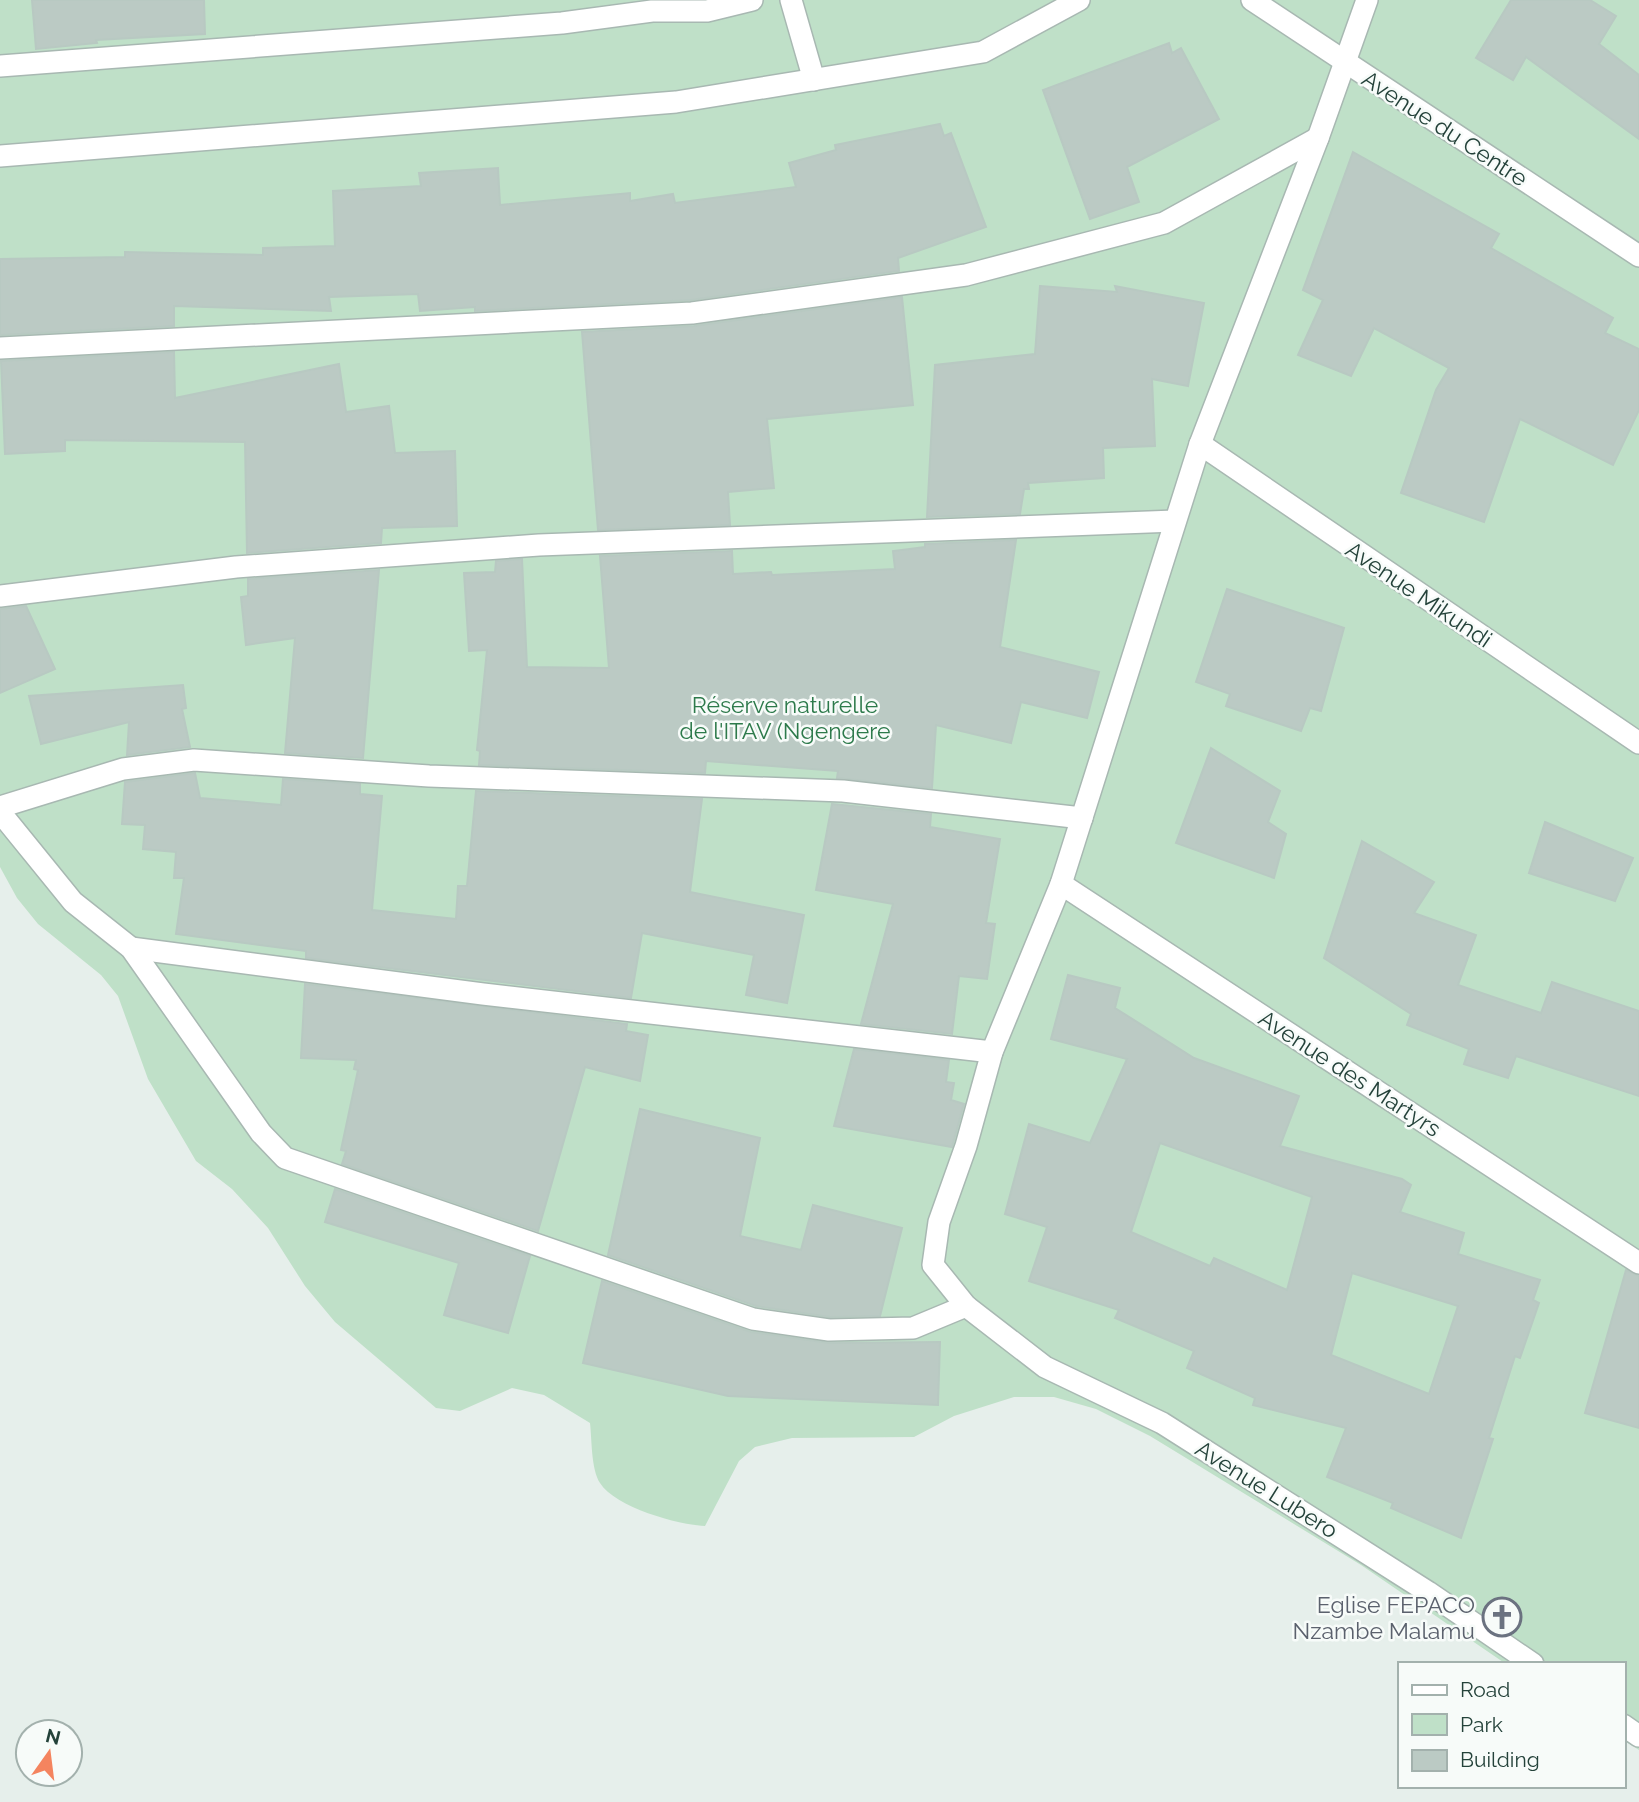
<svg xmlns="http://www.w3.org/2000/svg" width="1639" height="1802" font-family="Raleway,sans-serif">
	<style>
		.green { fill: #bfe0c8 }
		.building { fill: #bbcac4; stroke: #b8c9c2; stroke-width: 2; fill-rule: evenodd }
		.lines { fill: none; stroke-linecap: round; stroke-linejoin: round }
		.minor-casing { stroke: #a8b8b2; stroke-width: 24 }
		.minor { stroke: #fff; stroke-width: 21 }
		.labels { text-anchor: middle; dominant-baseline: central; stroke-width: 5; stroke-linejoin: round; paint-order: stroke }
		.street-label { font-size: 23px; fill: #24423a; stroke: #f7fbf9 }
		.park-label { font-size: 23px; fill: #2d7a4b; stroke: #f7fbf9 }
		.worship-label { font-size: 23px; fill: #5b616d; stroke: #f7fbf9; text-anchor: end }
	</style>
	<rect width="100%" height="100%" fill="#e6efeb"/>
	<path class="green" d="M0 0H1639V1750L1623 1740V1664H1506L1361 1565 1150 1436 1096 1409 1054 1397H1014L954 1416 914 1437 792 1438 755 1447 739 1461 705 1526C678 1525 615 1507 600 1483 591 1469 592 1440 590 1423L544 1395 512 1388 460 1411 436 1408 335 1322 305 1286 268 1228 232 1189 196 1161 148 1079 118 996 101 975 38 924 17 898 0 867Z"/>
	<g class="building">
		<polygon points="32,0 204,0 205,34 96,40 97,43 36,49"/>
		<polygon points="1511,0 1590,0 1616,16 1599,44 1639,75 1639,139 1526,57 1513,80 1476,58"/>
		<polygon points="1169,43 1172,53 1181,48 1219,119 1127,167 1139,202 1090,219 1043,90"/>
		<polygon points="940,124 944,136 951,133 986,227 898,258 899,271 691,300 475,311 475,307 420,311 418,294 329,297 331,311 174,306 174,326 0,335 0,259 125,257 125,252 263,255 263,248 335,246 333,191 421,186 419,173 498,168 500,205 630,193 630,201 673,194 675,203 796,187 789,163 836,150 835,145"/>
		<polygon points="1353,152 1499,234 1491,248 1613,318 1605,333 1639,349 1639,410 1613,465 1520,419 1484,522 1401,493 1436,390 1449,368 1374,328 1351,376 1298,355 1323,300 1303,290"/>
		<polygon points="1040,286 1117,292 1115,286 1204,303 1188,386 1152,379 1155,446 1103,448 1104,478 1028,483 1029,489 1024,489 1020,514 927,517 935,365 1035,354"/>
		<polygon points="902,297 913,405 767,419 774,488 728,492 730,525 598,530 582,332 694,326"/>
		<polygon points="174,352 175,398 339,364 346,412 389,406 395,453 455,451 457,526 382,528 381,543 247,553 245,442 65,440 65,451 5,454 1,361"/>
		<polygon points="1016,540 1000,647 1099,672 1087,718 1021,702 1011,743 936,725 932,788 837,778 838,771 706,761 705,773 479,765 480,751 477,750 487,650 469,651 464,573 495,572 496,561 522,559 527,667 609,668 600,556 732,551 733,574 771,572 772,575 895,569 893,551 925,547 925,544"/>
		<polygon points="379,570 363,758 285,753 295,638 246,645 241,597 248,596 248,579"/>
		<polygon points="1227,589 1344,628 1321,711 1310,708 1301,731 1226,706 1230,694 1196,682"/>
		<polygon points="26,606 55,669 0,693 0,609"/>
		<polygon points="183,685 186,708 182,709 190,747 127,755 129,722 41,744 29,696"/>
		<polygon points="1211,748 1280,791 1268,822 1286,834 1274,878 1176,843"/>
		<polygon points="195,773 200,798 281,805 283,779 360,784 360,794 382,796 372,910 456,919 458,886 467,886 476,791 702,799 690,892 804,915 787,1003 746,995 754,955 642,933 631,998 306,958 306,951 176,934 184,878 174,878 176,852 143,849 145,825 122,824 125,782"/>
		<polygon points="832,804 931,814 930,827 1000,839 986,923 995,924 987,979 959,976 952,1034 861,1024 893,904 816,890"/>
		<polygon points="1545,822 1633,858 1615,901 1529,873"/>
		<polygon points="1362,841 1434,882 1414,913 1476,935 1458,985 1541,1013 1552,982 1639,1011 1639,1096 1516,1056 1508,1078 1464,1064 1469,1049 1407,1025 1411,1014 1324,958"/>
		<path d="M1068 975 1120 988 1115 1008 1194 1058 1299 1096 1280 1146 1402 1179 1411 1185 1400 1212 1464 1233 1458 1254 1540 1280 1533 1300 1539 1303 1520 1358 1515 1356 1489 1438 1493 1439 1461 1538 1391 1508 1393 1503 1327 1477 1346 1428 1253 1405 1255 1398 1187 1368 1194 1351 1115 1318 1119 1310 1029 1281 1047 1227 1005 1214 1029 1124 1090 1143 1127 1059 1051 1039ZM1160 1143 1312 1197 1287 1290 1214 1258 1210 1266 1131 1232ZM1352 1273 1458 1306 1429 1394 1331 1355Z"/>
		<polygon points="305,984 627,1024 626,1031 648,1035 640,1081 585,1067 538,1231 342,1164 346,1151 341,1150 358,1070 354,1069 356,1060 301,1058"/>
		<polygon points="854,1049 949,1060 946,1082 954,1083 951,1100 964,1104 952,1147 834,1126"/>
		<polygon points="640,1109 760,1138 740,1236 801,1250 813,1205 902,1228 880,1316 830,1317 756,1306 608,1255"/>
		<polygon points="335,1189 530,1256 508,1333 444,1315 459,1263 325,1222"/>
		<polygon points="1626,1270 1639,1276 1639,1428 1585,1413"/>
		<polygon points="602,1281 751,1332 829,1343 940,1342 938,1405 728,1396 583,1363"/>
	</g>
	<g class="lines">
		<defs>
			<g id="minor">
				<polyline points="791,0 814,80"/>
				<polyline points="1252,0 1639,256"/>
				<polyline points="1367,0 1318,138 1200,444 1061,884 992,1052 966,1146 939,1222 933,1265 966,1306 1045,1367 1162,1423 1428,1592 1533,1664"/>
				<polyline points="0,66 562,23 652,11 707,11 752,0"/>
				<polyline points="0,156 676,102 983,52 1079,0"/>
				<polyline points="0,348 692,313 966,275 1164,223 1318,138"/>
				<polyline points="1200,444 1639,743"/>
				<polyline points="0,596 236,567 539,545 1175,521"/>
				<polyline points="0,807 123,769 194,760 429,776 843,791 1082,818"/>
				<polyline points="0,812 73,902 131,948 261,1133 285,1158 753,1319 829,1330 913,1328 966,1306"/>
				<polyline points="1061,884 1639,1263"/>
				<polyline points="131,948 483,994 992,1052"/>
				<polyline points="1623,1725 1639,1736"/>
			</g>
		</defs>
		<use href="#minor" class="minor-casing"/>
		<use href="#minor" class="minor"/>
	</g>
	<defs>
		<symbol id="church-ring" viewBox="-11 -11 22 22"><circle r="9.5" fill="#f7fbf9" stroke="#6b7280" stroke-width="1.5"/><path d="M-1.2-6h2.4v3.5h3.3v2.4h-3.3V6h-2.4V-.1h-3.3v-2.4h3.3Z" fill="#6b7280"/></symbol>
	</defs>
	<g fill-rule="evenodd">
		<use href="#church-ring" x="1480" y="1595" width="44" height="44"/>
	</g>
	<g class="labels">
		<g class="street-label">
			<text transform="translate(1445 128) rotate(33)">Avenue du Centre</text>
			<text transform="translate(1419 594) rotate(34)">Avenue Mikundi</text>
			<text transform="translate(1350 1073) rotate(33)">Avenue des Martyrs</text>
			<text transform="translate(1267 1489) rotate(32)">Avenue Lubero</text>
		</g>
		<g class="park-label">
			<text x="785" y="704">Réserve naturelle<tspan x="785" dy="26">de l'ITAV (Ngengere</tspan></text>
		</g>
		<g class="worship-label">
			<text x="1475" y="1604">Eglise FEPACO<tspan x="1475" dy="26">Nzambe Malamu</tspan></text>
		</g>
	</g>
	<rect x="1398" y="1662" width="228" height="126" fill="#f7fbf9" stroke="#a3b1ad" stroke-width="2"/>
	<rect x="1412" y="1685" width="35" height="10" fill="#ffffff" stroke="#a3b1ad" stroke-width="2"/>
	<text x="1460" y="1697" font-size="21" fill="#24423a">Road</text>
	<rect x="1412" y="1714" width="35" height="21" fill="#bfe0c8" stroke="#a3b1ad" stroke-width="2"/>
	<text x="1460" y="1732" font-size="21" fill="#24423a">Park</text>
	<rect x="1412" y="1750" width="35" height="21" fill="#bbcac4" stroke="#a3b1ad" stroke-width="2"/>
	<text x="1460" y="1767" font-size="21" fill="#24423a">Building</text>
	<g transform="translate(49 1753) rotate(14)"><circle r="33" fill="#f7fbf9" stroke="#a3b1ad" stroke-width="2"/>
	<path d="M0-5L12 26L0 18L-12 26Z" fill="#f4845f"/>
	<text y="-10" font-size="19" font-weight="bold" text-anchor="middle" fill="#24423a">N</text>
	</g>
</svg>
